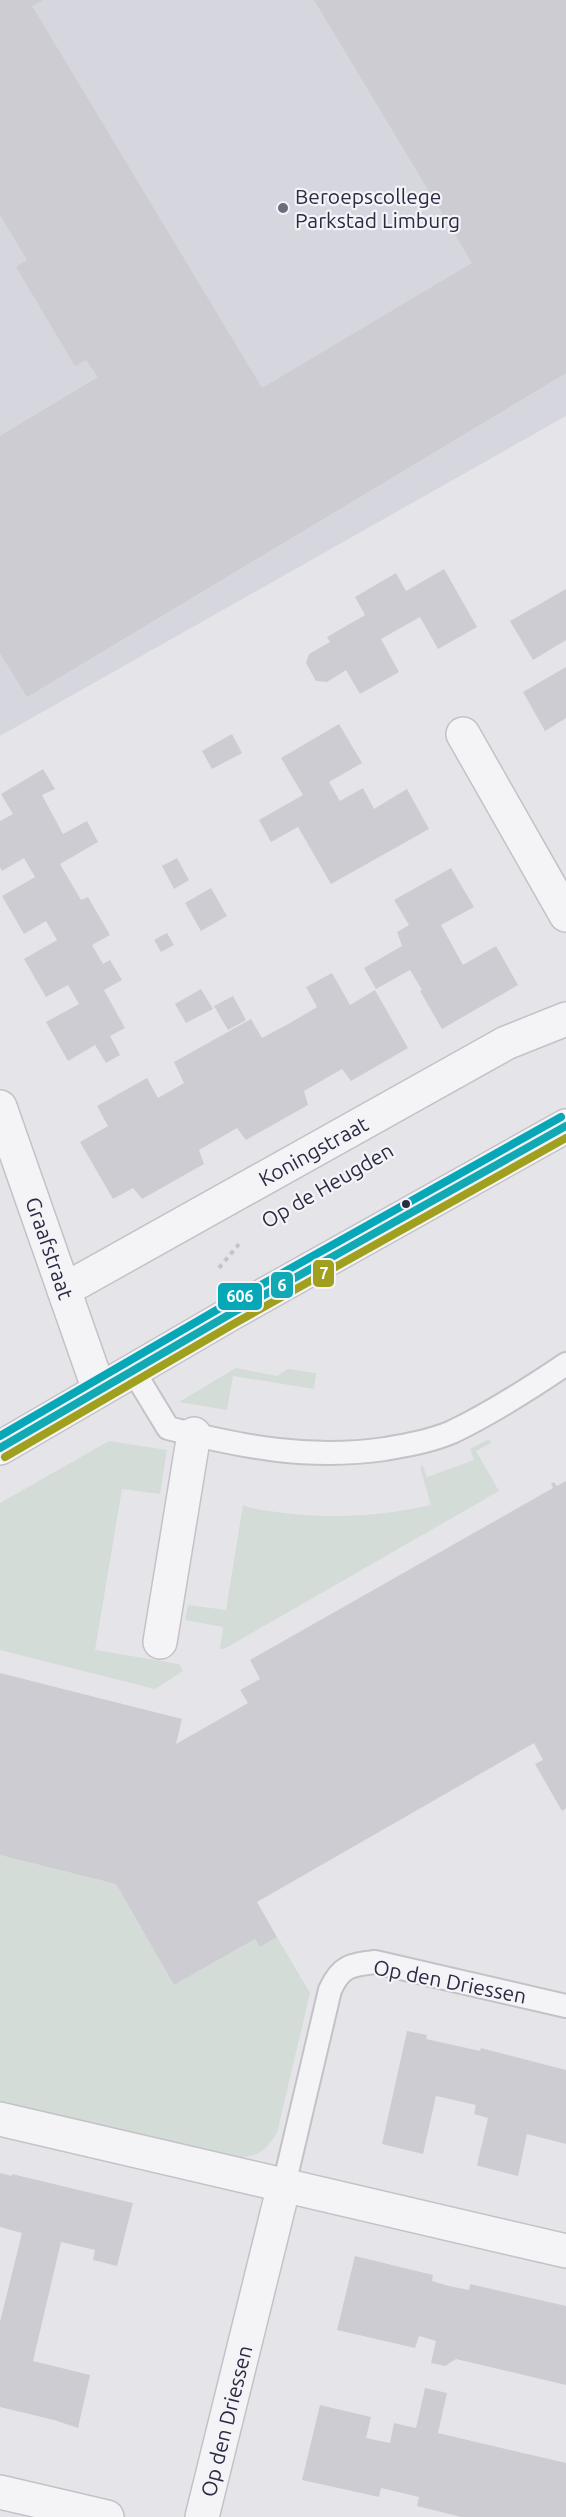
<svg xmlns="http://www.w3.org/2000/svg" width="566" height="2517" font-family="Ubuntu,sans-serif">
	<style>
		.built { fill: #d6d6de }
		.green { fill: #d3dcd6 }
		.building { fill: #ccccd2 }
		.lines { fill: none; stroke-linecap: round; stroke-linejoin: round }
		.lane-casing { stroke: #c2c2c7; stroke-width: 26 }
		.street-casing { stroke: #c2c2c7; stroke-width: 36 }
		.secondary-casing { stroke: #c2c2c7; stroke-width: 36 }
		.path { stroke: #c4c4c9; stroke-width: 4; stroke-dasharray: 4.5 4.5; stroke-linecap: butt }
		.lane { stroke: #f4f4f6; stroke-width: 22 }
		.street { stroke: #f4f4f6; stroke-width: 33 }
		.secondary { stroke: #f7f7f8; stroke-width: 33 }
		.bus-1-casing { stroke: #f3f3f8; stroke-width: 12 }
		.bus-2-casing { stroke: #f3f3f8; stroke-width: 12 }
		.bus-3-casing { stroke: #f3f3f8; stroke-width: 12 }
		.bus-1 { stroke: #11aab4; stroke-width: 8 }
		.bus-2 { stroke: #a0a01e; stroke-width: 8 }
		.bus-3 { stroke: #06a8b8; stroke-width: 8 }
		.poi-dot { fill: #6c6c7d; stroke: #f3f3f8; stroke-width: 2 }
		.bus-dot { fill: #2b2b43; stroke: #f3f3f8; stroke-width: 2 }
		.labels { text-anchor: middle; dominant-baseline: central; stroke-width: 4.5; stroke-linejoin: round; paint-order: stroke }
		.poi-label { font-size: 21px; fill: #2b2b43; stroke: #f3f3f8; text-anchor: start }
		.street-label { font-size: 21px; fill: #2b2b43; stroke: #f3f3f8 }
		.line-badge { stroke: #f3f3f8; stroke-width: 2 }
		.badge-label { font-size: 16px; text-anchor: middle; font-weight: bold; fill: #fff }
	</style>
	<rect width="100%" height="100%" fill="#e5e5e9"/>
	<polygon class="built" points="0,0 566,0 566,416 0,736"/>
	<g class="green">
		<polygon points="236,1368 277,1376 288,1369 316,1373 314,1389 233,1376 227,1410 179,1402"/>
		<path d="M489 1439 491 1443 476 1451 499 1491 224 1649H220L223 1627 185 1620 188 1605 226 1610 243 1505C255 1510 271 1511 284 1513 334 1519 382 1516 431 1505L420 1467 423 1466 427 1477 474 1460 470 1449Z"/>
		<polygon points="109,1441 167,1450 160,1494 122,1489 95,1650 179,1664 183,1671 155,1689 0,1650 0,1503"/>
		<path d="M0 1855 116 1884 174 1985 255 1939 260 1947 277 1937 310 1993 277 2133C263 2155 255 2158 230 2157L0 2102Z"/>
	</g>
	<g class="building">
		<polygon points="0,0 43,0 32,6 262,388 472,263 314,0 566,0 566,373 27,697 0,653 0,436 98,377 86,360 75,366 16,267 27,260 0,215"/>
		<polygon points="444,569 477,627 438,649 420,617 381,639 399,672 360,694 346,670 327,682 316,681 306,663 309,654 330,642 327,637 365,615 355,597 396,573 406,591"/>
		<polygon points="566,589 566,640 533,660 510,621"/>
		<polygon points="566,667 566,718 545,731 523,692"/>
		<polygon points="339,724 362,763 329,782 340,801 363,788 374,809 407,789 429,829 331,884 298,827 271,842 259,820 303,795 281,758"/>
		<polygon points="232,734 242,753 212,769 202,751"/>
		<polygon points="43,769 55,789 42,795 63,834 87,821 98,842 60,864 81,900 88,897 110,935 92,945 103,964 110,960 122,980 104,990 125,1028 110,1036 120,1055 106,1063 95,1045 68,1061 46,1022 79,1004 68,985 46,997 24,959 57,940 46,921 24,934 2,896 35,877 24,858 2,871 0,867 0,821 13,814 1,794"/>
		<polygon points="177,858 189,880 174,889 162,866"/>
		<polygon points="451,868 474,907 441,925 463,965 496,946 518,985 442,1029 420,991 422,990 410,970 376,989 364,968 402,946 397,932 409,925 394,900"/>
		<polygon points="211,888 227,916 201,931 185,903"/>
		<polygon points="167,933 174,945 161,952 154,940"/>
		<polygon points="332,973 350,1005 375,990 408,1048 351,1081 342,1069 304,1091 308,1105 246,1140 237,1128 199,1150 204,1164 142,1199 133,1188 113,1199 80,1142 108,1126 97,1106 147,1078 158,1098 184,1083 174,1062 251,1019 262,1038 290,1023 317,1007 306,987"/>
		<polygon points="201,989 213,1009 186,1023 175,1004"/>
		<polygon points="233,996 246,1020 228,1030 214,1006"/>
		<polygon points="566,1481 566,1808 562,1811 535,1764 543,1760 534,1743 257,1902 277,1937 260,1947 255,1939 174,1985 116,1884 0,1855 0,1673 182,1719 176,1744 248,1703 240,1690 260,1679 250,1660 553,1488 551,1484 554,1482 557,1486"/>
		<polygon points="407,2031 427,2035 426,2039 480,2051 481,2048 566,2070 566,2144 527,2134 518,2176 479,2166 477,2165 488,2118 474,2114 476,2105 436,2096 423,2154 382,2144"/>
		<polygon points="0,2173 12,2176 12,2174 133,2203 117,2266 93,2260 95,2250 61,2242 33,2361 90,2375 78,2428 54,2420 0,2407 0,2322 22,2233 0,2227"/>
		<polygon points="355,2256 433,2275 432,2281 449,2286 469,2290 470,2284 566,2306 566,2385 456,2359 445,2366 431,2363 436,2341 419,2336 415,2348 337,2330"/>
		<polygon points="425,2388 447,2393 438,2433 566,2463 566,2517 461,2517 417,2506 419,2497 381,2488 379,2497 302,2480 320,2405 371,2417 366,2438 390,2443 394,2423 416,2428"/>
	</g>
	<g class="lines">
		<defs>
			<g id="lane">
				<path d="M134 1372 168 1428C242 1447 309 1460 385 1449 408 1445 431 1441 452 1432 492 1413 529 1389 566 1364"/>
				<path d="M284 2185 330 1990C341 1966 350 1965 375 1962L566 2006"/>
			</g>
			<g id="street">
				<polyline points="463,734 566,915"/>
				<polyline points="0,1107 99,1390"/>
				<polyline points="64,1290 506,1043 566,1019"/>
				<polyline points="160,1642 194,1434"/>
				<polyline points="0,2119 566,2251"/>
				<polyline points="0,2492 107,2517"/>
				<polyline points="202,2517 284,2185"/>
			</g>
			<polyline id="secondary" points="0,1448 232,1313 566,1126"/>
		</defs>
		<use href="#lane" class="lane-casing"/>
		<use href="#street" class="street-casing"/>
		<use href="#secondary" class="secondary-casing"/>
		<polyline class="path" points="219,1268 239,1244"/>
		<use href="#lane" class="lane"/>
		<use href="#street" class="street"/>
		<use href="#secondary" class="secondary"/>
		<defs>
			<polyline id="bus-1" points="0,1448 232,1313 566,1126"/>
			<polyline id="bus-2" points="5,1457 237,1322 566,1138"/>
			<polyline id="bus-3" points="0,1436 227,1304 561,1117"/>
		</defs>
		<use href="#bus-1" class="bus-1-casing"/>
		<use href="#bus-2" class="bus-2-casing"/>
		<use href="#bus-3" class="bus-3-casing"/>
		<use href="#bus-1" class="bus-1"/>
		<use href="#bus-2" class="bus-2"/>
		<use href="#bus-3" class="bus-3"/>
	</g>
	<circle class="poi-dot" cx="283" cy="208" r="6"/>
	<circle class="bus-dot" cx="406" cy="1204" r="5"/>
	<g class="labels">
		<g class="poi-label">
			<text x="295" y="196">Beroepscollege<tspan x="295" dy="24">Parkstad Limburg</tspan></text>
		</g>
		<g class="street-label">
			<text transform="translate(313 1151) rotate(-29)">Koningstraat</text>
			<text transform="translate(327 1185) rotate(-30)">Op de Heugden</text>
			<text transform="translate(50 1248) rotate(71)">Graafstraat</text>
			<text transform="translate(450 1981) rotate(11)">Op den Driessen</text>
			<text transform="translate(226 2421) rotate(-76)">Op den Driessen</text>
		</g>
	</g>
	<g class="line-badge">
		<rect x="312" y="1259" width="23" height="29" rx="6" fill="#a0a01e"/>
		<rect x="270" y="1271" width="24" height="28" rx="6" fill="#11aab4"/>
		<rect x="217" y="1282" width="46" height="29" rx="6" fill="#06a8b8"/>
	</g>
	<g class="badge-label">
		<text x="324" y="1279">7</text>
		<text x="282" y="1291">6</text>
		<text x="240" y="1302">606</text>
	</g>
</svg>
